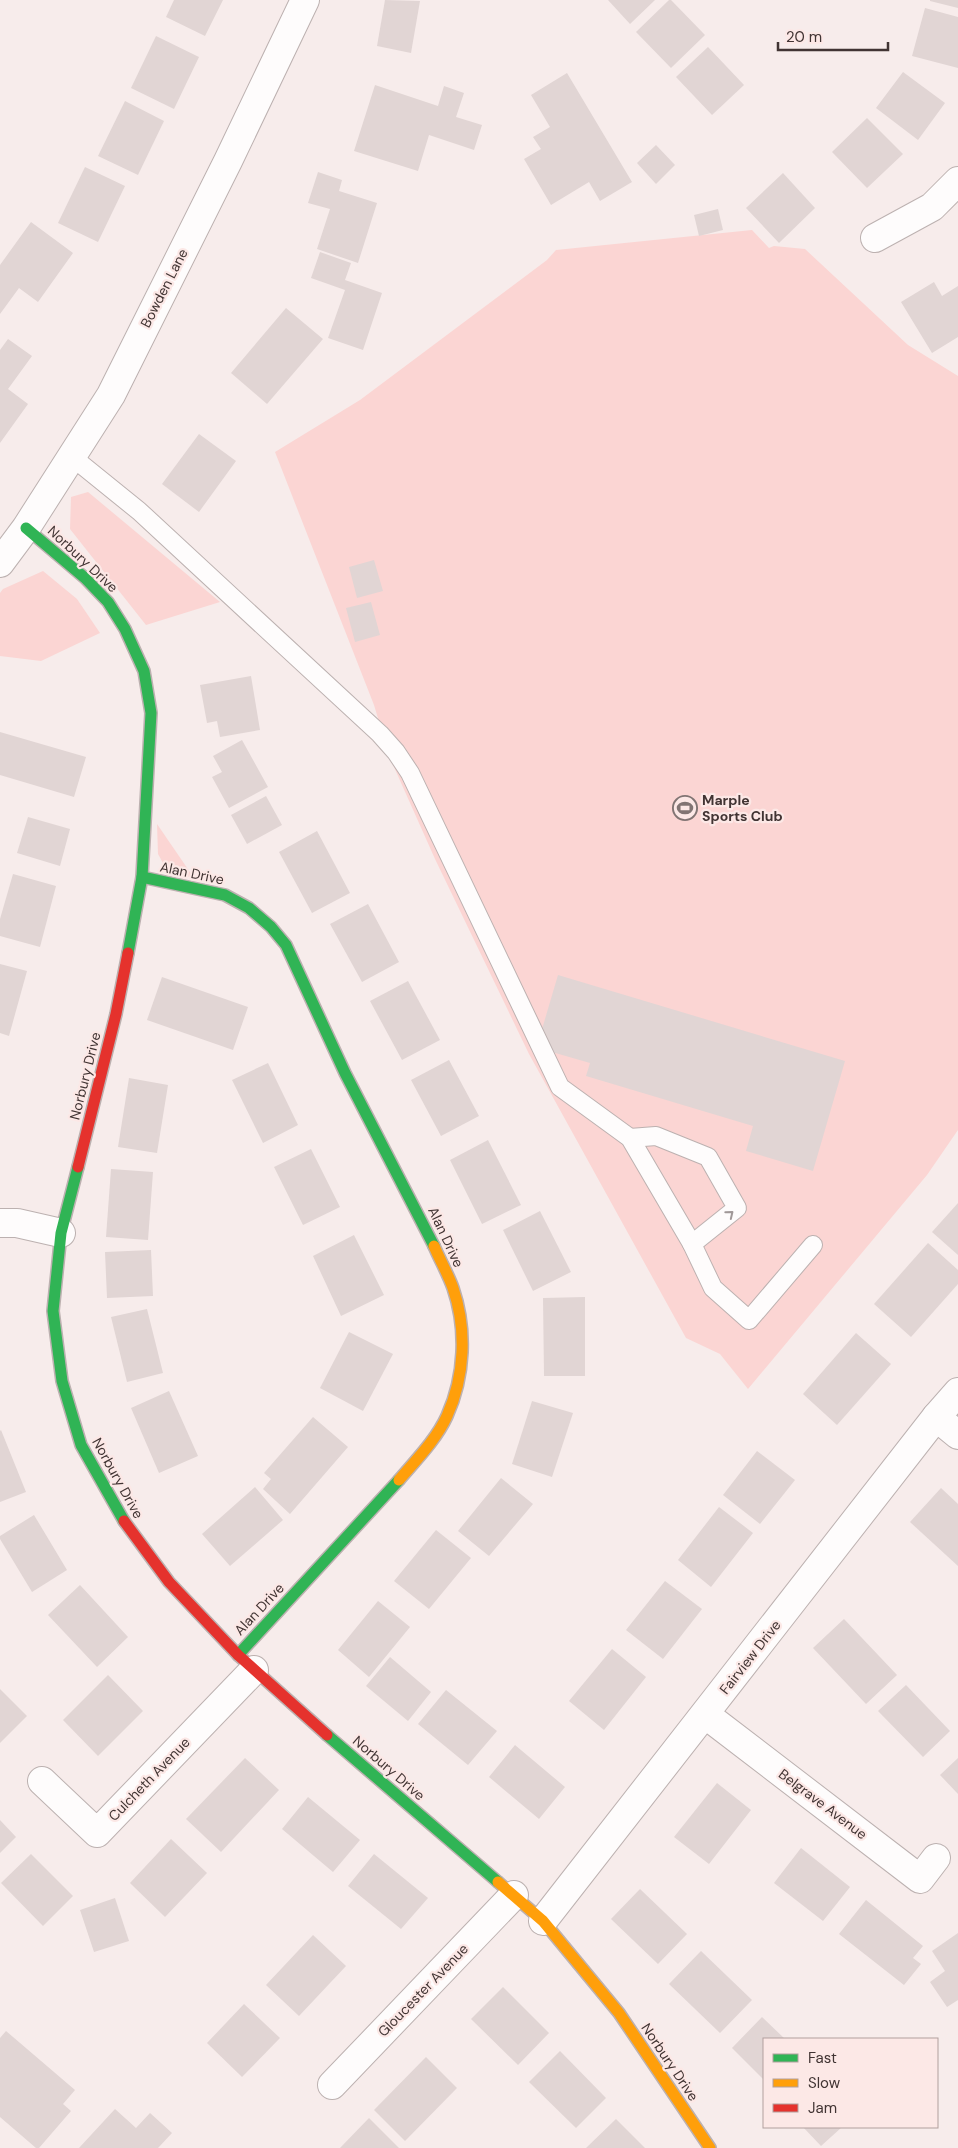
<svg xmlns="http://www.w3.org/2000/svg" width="958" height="2148" font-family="'DM Sans',sans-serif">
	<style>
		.green { fill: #fbd5d3 }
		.building { fill: #e1d5d4 }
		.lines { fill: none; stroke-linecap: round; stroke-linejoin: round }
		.lane-casing { stroke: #bcb1b0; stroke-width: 20 }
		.street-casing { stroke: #bcb1b0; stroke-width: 30 }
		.fast-casing { stroke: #bcb1b0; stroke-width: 14 }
		.slow-casing { stroke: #bcb1b0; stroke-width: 14 }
		.jam-casing { stroke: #bcb1b0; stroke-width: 14 }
		.lane { stroke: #fefcfc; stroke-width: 18 }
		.street { stroke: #fefcfc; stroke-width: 28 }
		.fast { stroke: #30b455; stroke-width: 11 }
		.slow { stroke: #ff9f0a; stroke-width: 11 }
		.jam { stroke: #e5322d; stroke-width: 11 }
		.oneway { stroke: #a09898 }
		.labels { text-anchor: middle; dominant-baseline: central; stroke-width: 4.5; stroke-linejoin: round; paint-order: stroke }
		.street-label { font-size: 14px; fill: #413433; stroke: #fce8e6 }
		.poi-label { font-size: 14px; font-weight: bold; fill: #413433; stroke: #fce8e6; text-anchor: start }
	</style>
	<rect width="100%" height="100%" fill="#f7eceb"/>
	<g class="green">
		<polygon points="752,230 769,248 774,246 805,249 908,345 958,376 958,1130 927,1175 748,1389 720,1354 686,1338 529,1054 435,859 390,758 374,705 275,452 360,400 547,260 556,250"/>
		<polygon points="88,492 220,602 146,625 70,529 71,497"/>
		<polygon points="43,571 77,599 100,633 41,661 0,656 0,593 3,589"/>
		<polygon points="157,824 194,878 168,872 158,854"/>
	</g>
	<g class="building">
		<polygon points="174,0 223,0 205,36 166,17"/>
		<polygon points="385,0 420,1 411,53 377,46"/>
		<polygon points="608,0 655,0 630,24"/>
		<polygon points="669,0 671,0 705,35 671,68 636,32"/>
		<polygon points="930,0 958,0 958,8 930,1"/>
		<polygon points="925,8 958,17 958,68 912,56"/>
		<polygon points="156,36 199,57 174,109 131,88"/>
		<polygon points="708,47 744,85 712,115 676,77"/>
		<polygon points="903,72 945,103 918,140 876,108"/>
		<polygon points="567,73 632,182 600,201 589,182 551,205 524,159 541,149 533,137 550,127 531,95"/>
		<polygon points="375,85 438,106 444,86 464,93 456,117 482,125 474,150 429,135 418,171 354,151"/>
		<polygon points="125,101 164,121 138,175 98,156"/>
		<polygon points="867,118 903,154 867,188 832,152"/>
		<polygon points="656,145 675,165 656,184 637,163"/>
		<polygon points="85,167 125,186 98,242 58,223"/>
		<polygon points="318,172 342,180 339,191 377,203 358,263 317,249 330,209 308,203"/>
		<polygon points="783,173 815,208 779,243 746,208"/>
		<polygon points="718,209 723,230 699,236 694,215"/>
		<polygon points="31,222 73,253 38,302 19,288 0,314 0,265"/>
		<polygon points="320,252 351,263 345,280 382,293 363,350 328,338 345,290 311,278"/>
		<polygon points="934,282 942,296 958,286 958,337 932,353 901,302"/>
		<polygon points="286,308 323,339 267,404 231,373"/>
		<polygon points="8,339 32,356 8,389 28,404 0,443 0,350"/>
		<polygon points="199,434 236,461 199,512 162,484"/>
		<polygon points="374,560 383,591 357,598 349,567"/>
		<polygon points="371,602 380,635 355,642 346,608"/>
		<polygon points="251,676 260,730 220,737 217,721 207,723 200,685"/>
		<polygon points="0,732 86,757 74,797 0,775"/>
		<polygon points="242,740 268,787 229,808 212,777 222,772 213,756"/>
		<polygon points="266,796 282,825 247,844 231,815"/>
		<polygon points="28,817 70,829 60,866 17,853"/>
		<polygon points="317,831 350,893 312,913 279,852"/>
		<polygon points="13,874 56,886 40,947 0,936 0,919"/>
		<polygon points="368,904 399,962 362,982 330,924"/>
		<polygon points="0,964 27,971 9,1036 0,1033"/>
		<polygon points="558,975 845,1061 813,1171 746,1151 753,1126 586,1076 590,1063 545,1050 548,1039 540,1036"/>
		<polygon points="162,977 248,1007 233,1050 147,1020"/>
		<polygon points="408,981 440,1040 402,1060 370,1001"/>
		<polygon points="449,1060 479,1116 441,1136 411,1080"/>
		<polygon points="268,1063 298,1125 263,1143 232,1080"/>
		<polygon points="129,1078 168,1085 157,1153 118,1147"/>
		<polygon points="488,1140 521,1205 482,1224 450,1160"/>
		<polygon points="311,1149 340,1207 303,1225 274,1167"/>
		<polygon points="111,1169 153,1172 148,1240 106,1237"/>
		<polygon points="958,1203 958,1255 932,1232"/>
		<polygon points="540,1211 571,1272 533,1291 503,1230"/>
		<polygon points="354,1235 384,1295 341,1316 313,1256"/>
		<polygon points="928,1243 958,1270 958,1284 911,1337 874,1304"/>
		<polygon points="151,1250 153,1296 107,1298 105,1252"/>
		<polygon points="585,1297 585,1376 544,1376 543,1298"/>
		<polygon points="147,1309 163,1373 127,1382 111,1317"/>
		<polygon points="349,1332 393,1354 363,1411 320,1388"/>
		<polygon points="856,1333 891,1364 837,1425 803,1394"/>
		<polygon points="169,1391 198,1456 159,1473 131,1408"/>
		<polygon points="532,1401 573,1413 552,1477 512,1464"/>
		<polygon points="313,1417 348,1447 290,1514 263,1489 271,1479 264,1473"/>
		<polygon points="1,1430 26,1492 0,1502 0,1431"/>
		<polygon points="757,1451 795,1480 760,1524 723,1495"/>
		<polygon points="501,1478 533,1504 489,1556 458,1531"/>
		<polygon points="255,1487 283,1520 230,1566 202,1534"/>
		<polygon points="941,1488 958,1504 958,1566 910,1522"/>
		<polygon points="719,1507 753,1533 711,1587 678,1560"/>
		<polygon points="34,1515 67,1570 32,1592 0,1539 0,1536"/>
		<polygon points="436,1530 471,1558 429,1609 394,1581"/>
		<polygon points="665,1581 702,1609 663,1659 626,1630"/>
		<polygon points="80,1585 128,1637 97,1667 48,1615"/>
		<polygon points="378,1601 410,1627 369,1677 338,1650"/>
		<polygon points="844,1619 897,1675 866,1704 813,1648"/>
		<polygon points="612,1649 646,1677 604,1730 569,1701"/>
		<polygon points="390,1657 431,1692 408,1721 366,1686"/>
		<polygon points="108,1675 143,1711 98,1756 63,1720"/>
		<polygon points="906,1685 950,1731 923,1757 878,1711"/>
		<polygon points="0,1689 27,1716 0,1743"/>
		<polygon points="446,1690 497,1731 468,1765 418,1724"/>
		<polygon points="515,1745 565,1787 539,1819 489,1777"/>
		<polygon points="245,1758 279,1790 221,1852 186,1819"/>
		<polygon points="958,1758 958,1794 940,1775"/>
		<polygon points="717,1783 751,1810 709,1864 674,1837"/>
		<polygon points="308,1797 360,1840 333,1872 282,1829"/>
		<polygon points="0,1820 16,1837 0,1853"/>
		<polygon points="171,1839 207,1873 165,1917 130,1883"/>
		<polygon points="801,1848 850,1887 823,1921 774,1883"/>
		<polygon points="31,1854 73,1896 43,1926 1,1883"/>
		<polygon points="374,1854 428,1898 401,1929 348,1886"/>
		<polygon points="640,1889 687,1934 658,1964 611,1919"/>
		<polygon points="115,1898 129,1941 94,1952 80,1910"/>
		<polygon points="866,1900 923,1946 913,1958 921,1964 904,1985 839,1934"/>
		<polygon points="958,1933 958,2000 947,2007 930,1982 945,1971 932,1951"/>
		<polygon points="313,1935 346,1966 299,2016 266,1985"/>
		<polygon points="701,1951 752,2000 720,2033 669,1984"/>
		<polygon points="503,1987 549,2033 518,2065 471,2019"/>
		<polygon points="244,2004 280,2038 242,2077 207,2043"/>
		<polygon points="762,2017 785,2039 764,2039 764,2080 732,2048"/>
		<polygon points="6,2031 75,2090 63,2104 71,2111 39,2148 36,2148 0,2117 0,2038"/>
		<polygon points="560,2051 606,2098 576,2128 529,2082"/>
		<polygon points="426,2057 457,2088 405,2141 374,2110"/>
		<polygon points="115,2109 136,2128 150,2113 172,2133 158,2148 79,2148"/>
		<polygon points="369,2118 399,2148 340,2148"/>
		<polygon points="616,2119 645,2148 586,2148"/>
		<polygon points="803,2127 842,2127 821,2146"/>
	</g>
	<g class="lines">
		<defs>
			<g id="lane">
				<polyline points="71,456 139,511 380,734 396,752 410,773 560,1087 630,1138 692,1244 713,1288 749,1320 813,1245"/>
				<polyline points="630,1138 656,1136 708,1157 737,1208 692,1244"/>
			</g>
			<g id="street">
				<polyline points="875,238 932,207 958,181"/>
				<polyline points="0,563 26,528 111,395 228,161 305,0"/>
				<polyline points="0,1223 17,1223 61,1233"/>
				<polyline points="936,1417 958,1435"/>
				<polyline points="706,1715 920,1879 936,1858"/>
				<polyline points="42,1781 97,1833 254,1670"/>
				<polyline points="543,1921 936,1417 958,1392"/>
				<polyline points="332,2085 514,1895"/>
			</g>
			<g id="fast">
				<polyline points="26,528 85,578 108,602 125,629 144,671 151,713 142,877 128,953"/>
				<polyline points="142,877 225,895 249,908 271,927 286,945 345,1073 434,1246"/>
				<polyline points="78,1167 61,1233 53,1311 62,1381 81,1445 124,1521"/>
				<polyline points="238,1655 399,1480"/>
				<polyline points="327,1735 498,1882"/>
			</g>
			<g id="slow">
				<path d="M399 1480C416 1460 436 1440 447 1416 465 1376 467 1329 453 1288 448 1274 440 1260 434 1246"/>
				<polyline points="498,1882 543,1921 619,2013 710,2148"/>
			</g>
			<g id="jam">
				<polyline points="78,1167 116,1014 128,953"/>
				<polyline points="124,1521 169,1582 238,1655 327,1735"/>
			</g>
		</defs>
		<use href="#lane" class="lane-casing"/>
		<use href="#street" class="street-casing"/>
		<use href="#fast" class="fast-casing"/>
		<use href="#slow" class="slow-casing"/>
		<use href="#jam" class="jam-casing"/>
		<use href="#lane" class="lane"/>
		<use href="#street" class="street"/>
		<use href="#fast" class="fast"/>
		<use href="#slow" class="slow"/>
		<use href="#jam" class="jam"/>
	</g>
	<defs><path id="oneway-chevron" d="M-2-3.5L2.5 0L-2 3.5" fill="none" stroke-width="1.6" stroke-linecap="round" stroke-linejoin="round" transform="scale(1.25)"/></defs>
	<use class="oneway" href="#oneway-chevron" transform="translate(730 1214) rotate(-39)"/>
	<defs>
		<symbol id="stadium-ring" viewBox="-11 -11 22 22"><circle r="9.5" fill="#fce8e6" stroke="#817473" stroke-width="1.5"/><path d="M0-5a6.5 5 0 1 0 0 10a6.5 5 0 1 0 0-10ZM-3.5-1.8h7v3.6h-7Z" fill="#817473"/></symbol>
	</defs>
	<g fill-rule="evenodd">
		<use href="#stadium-ring" x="671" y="794" width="28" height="28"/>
	</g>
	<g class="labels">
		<g class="street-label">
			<text transform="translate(164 288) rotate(-63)">Bowden Lane</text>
			<text transform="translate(83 559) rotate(43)">Norbury Drive</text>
			<text transform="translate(192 873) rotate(12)">Alan Drive</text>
			<text transform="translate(85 1076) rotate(-76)">Norbury Drive</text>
			<text transform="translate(446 1237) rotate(65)">Alan Drive</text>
			<text transform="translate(118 1478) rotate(61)">Norbury Drive</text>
			<text transform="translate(259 1609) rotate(-47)">Alan Drive</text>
			<text transform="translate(750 1657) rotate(-52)">Fairview Drive</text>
			<text transform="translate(389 1768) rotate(41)">Norbury Drive</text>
			<text transform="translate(149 1779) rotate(-46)">Culcheth Avenue</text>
			<text transform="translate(823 1804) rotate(37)">Belgrave Avenue</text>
			<text transform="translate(423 1990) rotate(-46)">Gloucester Avenue</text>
			<text transform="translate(670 2062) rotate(56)">Norbury Drive</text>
		</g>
		<g class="poi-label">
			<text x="702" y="800">Marple<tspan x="702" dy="16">Sports Club</tspan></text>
		</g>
	</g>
	<rect x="763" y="2038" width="175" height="90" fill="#fce8e6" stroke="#b1a09e"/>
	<rect x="773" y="2054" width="25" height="8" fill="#30b455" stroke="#b1a09e"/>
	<text x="808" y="2063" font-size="15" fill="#413433">Fast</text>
	<rect x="773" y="2079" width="25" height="8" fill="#ff9f0a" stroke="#b1a09e"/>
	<text x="808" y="2088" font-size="15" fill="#413433">Slow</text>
	<rect x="773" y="2104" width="25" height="8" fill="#e5322d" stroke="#b1a09e"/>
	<text x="808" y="2113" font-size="15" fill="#413433">Jam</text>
	<path d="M778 42v8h110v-8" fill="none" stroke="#413433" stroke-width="2.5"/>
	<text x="786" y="42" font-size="15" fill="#413433" stroke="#fce8e6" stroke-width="4" paint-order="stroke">20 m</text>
</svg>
